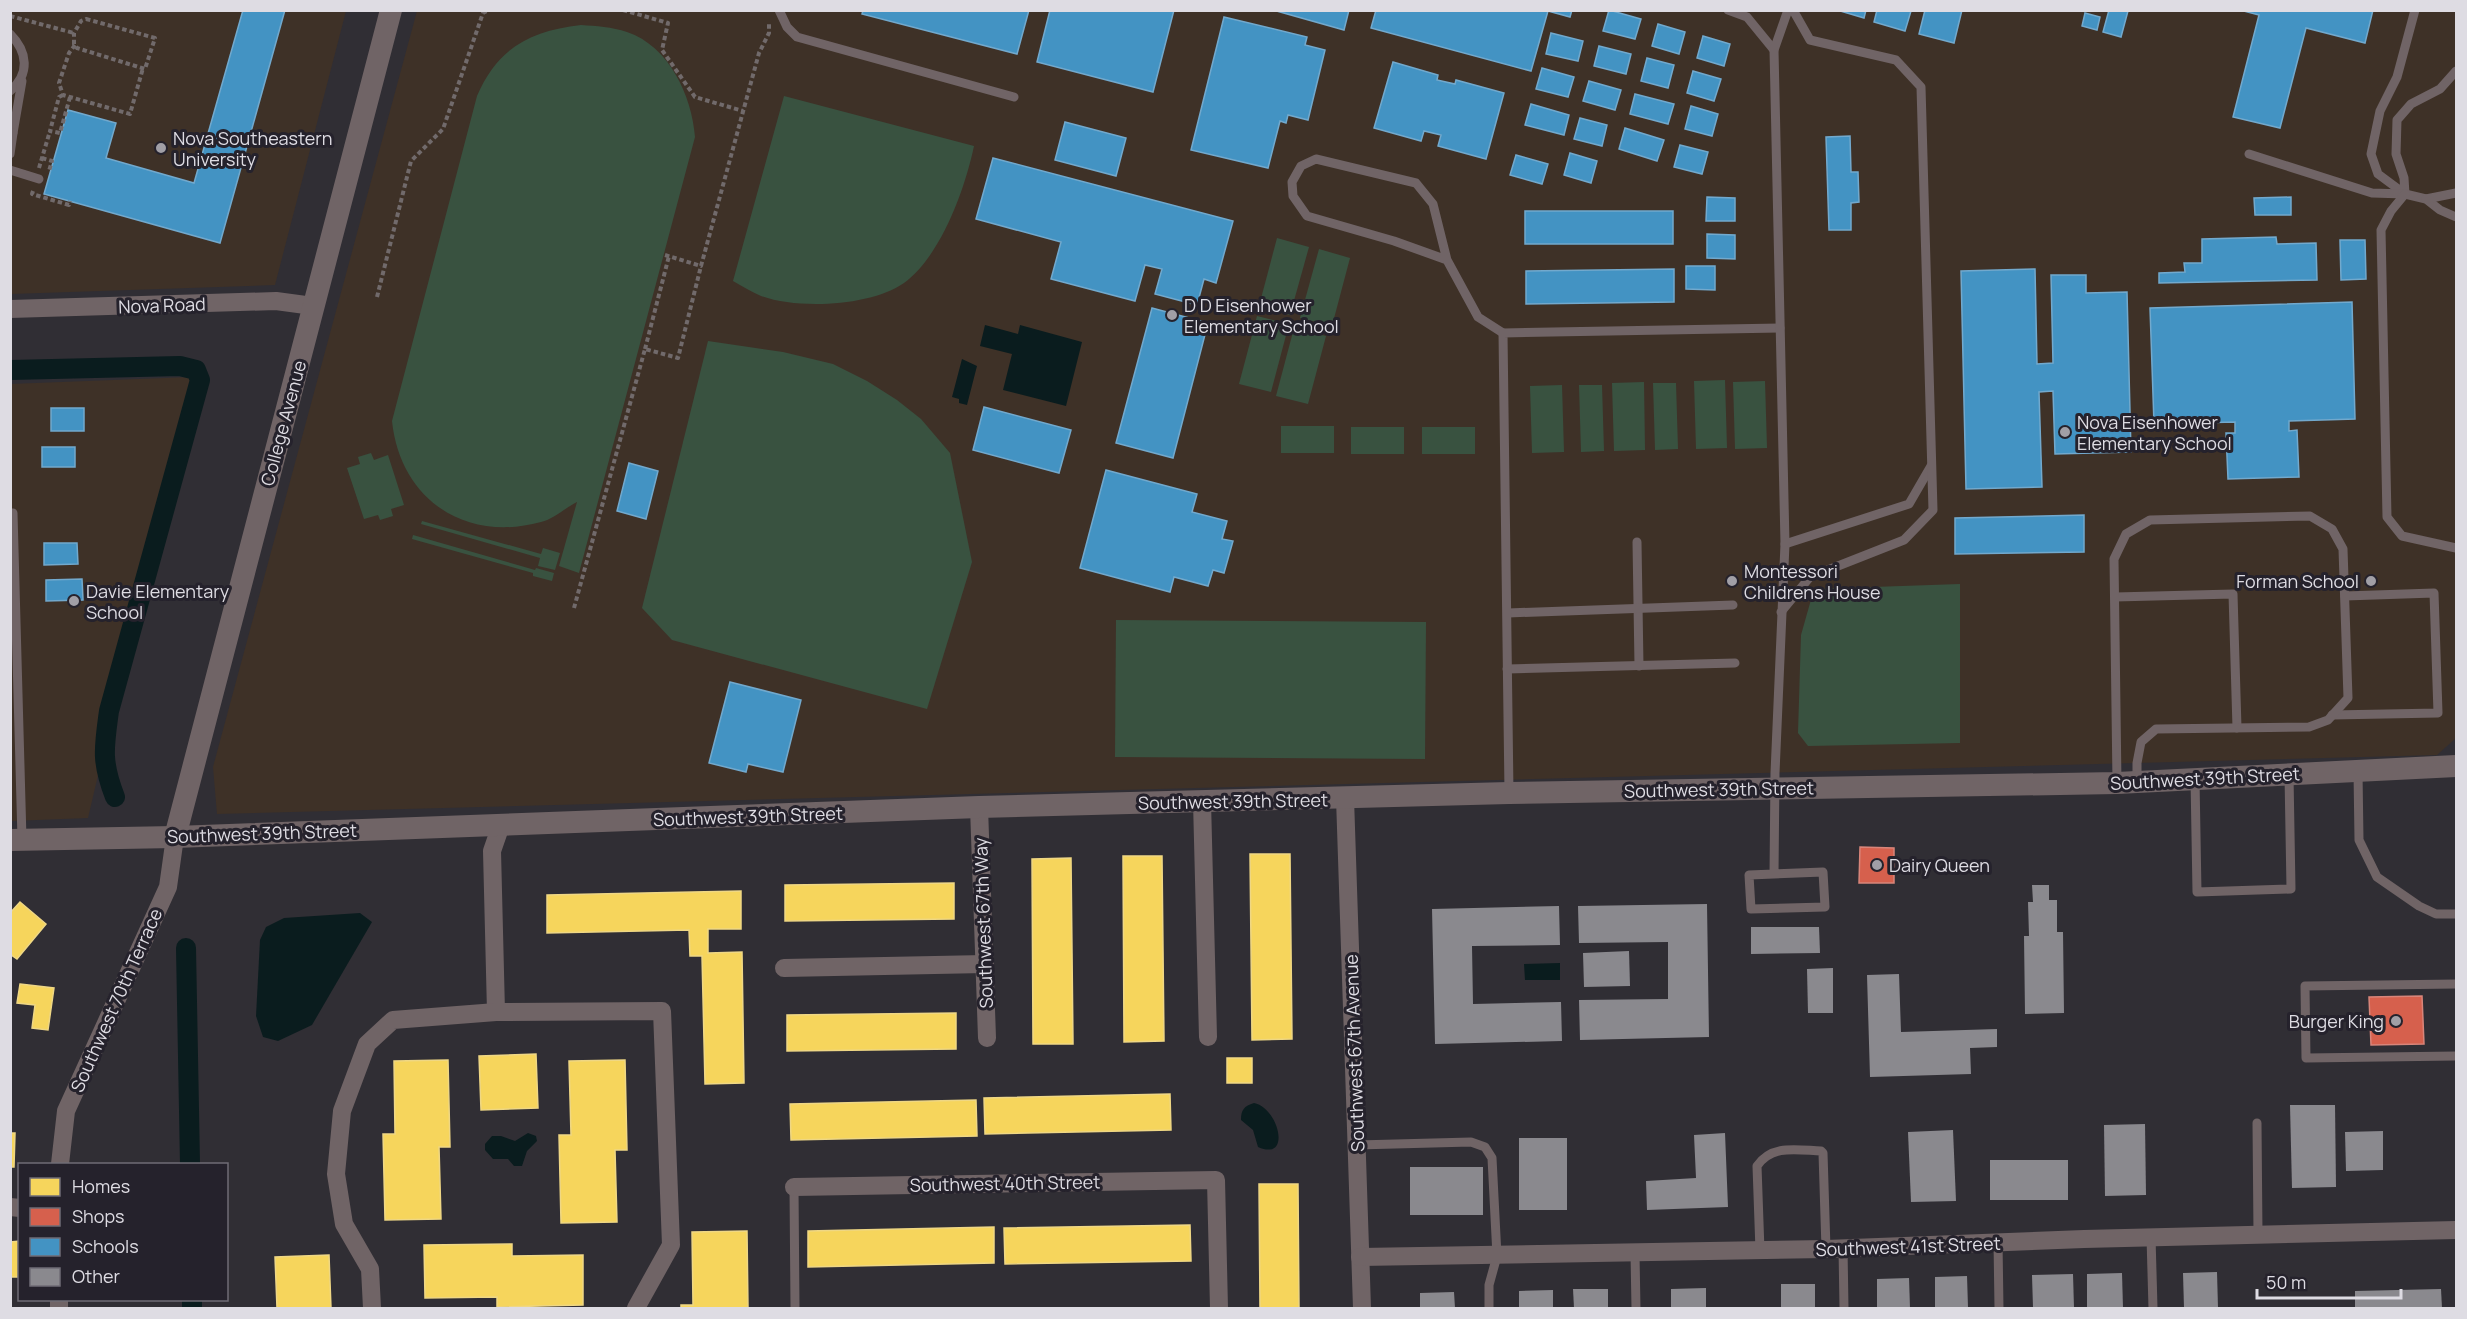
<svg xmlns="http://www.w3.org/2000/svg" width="2467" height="1319" font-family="Manrope,sans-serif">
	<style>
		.education { fill: #3e3127 }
		.green { fill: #395240 }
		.water { fill: #0a1c1e }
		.homes { fill: #f6d55c; stroke: #efd784; stroke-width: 1.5 }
		.shops { fill: #d6604d; stroke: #d8857a; stroke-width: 1.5 }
		.schools { fill: #4393c3; stroke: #72a9cd; stroke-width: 1.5 }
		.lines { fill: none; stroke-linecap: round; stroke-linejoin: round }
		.canal { stroke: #0a1c1e; stroke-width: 20 }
		.building { fill: #8a898e }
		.path { stroke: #716a6b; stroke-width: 4; stroke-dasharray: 4.5 3; stroke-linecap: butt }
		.service { stroke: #706466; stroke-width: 9 }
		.minor { stroke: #706466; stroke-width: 18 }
		.tertiary { stroke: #706466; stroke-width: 22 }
		.poi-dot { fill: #a19fa6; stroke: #25222c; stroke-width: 2 }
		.labels { text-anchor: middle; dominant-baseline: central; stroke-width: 6; stroke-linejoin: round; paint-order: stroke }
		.poi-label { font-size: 18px; fill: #dedce3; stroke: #25222c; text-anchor: start }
		.street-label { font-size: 18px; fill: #dedce3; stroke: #25222c }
	</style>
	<rect width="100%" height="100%" fill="#302e34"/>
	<g class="education">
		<polygon points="10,11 346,11 275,285 11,294"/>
		<polygon points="417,11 2456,11 2456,738 2437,755 217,814 213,767"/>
		<polygon points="191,377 88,818 11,821 10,384"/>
	</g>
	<g class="green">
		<path d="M581 25C596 26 612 27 627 32 669 46 692 96 695 137L579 573 559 566 577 502C565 508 554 519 541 522 465 543 400 499 392 421L477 96C498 47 531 31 581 25Z"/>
		<path d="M784 96 974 146C965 189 941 256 904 283 871 306 799 310 761 296 752 292 742 286 733 281Z"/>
		<polygon points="1277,238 1309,247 1290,315 1259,306"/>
		<polygon points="1319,249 1350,258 1332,326 1300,318"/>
		<polygon points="1257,316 1289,324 1271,392 1239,384"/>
		<polygon points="1294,328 1326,336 1308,404 1276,396"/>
		<polygon points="708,341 783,352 833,364 867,381 897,400 921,419 950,453 972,562 927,709 672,640 642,608"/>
		<polygon points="1725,380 1727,448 1696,449 1694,381"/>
		<polygon points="1765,381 1767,448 1735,449 1733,382"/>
		<polygon points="1644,382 1645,450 1614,451 1612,383"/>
		<polygon points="1653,383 1676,383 1678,449 1655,450"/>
		<polygon points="1562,385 1564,452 1532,453 1530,386"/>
		<polygon points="1579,385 1602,385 1604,451 1581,452"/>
		<rect x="1281" y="426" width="53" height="27"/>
		<rect x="1351" y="427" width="53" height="27"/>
		<rect x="1422" y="427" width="53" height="27"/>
		<polygon points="371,453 374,460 388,455 404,505 391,509 393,516 380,520 378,515 364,519 347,468 360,464 358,457"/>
		<polygon points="422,521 541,554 543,548 560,553 555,570 538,566 540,558 421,524"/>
		<polygon points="413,535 535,570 536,568 554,573 552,581 533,576 533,573 412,539"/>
		<polygon points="1960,584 1960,743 1808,746 1798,733 1801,635 1814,589"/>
		<polygon points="1116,620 1426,622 1425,759 1115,757"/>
	</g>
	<g class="water">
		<polygon points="985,325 1018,334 1020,325 1082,342 1066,406 1003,390 1012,354 980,346"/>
		<polygon points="962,359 977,366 967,405 959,403 959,399 952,397"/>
		<polygon points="360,913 372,922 312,1025 278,1041 263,1037 256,1016 260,940 266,927 284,918"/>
		<polygon points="1560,963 1560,980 1525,980 1524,964"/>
		<path d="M1254 1103C1279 1108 1292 1162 1258 1147L1253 1130 1241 1120C1241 1110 1244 1106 1254 1103Z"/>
		<polygon points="528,1133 536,1136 537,1141 527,1151 522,1166 514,1166 508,1159 493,1159 485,1150 485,1144 492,1136 501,1136 515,1141"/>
	</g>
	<g class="homes">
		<polygon points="1250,854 1290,854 1292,1039 1252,1040"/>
		<polygon points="1123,856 1162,856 1164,1041 1124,1042"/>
		<polygon points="1071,858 1073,1044 1033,1044 1032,859"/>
		<polygon points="954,883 954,919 785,921 785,885"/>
		<polygon points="741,891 741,929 708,929 708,953 742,952 744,1083 705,1084 702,956 690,956 689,930 547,933 547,895"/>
		<polygon points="20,902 46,924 17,959 10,954 10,913"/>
		<polygon points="20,984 54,988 48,1030 32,1028 35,1005 17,1003"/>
		<polygon points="956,1013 956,1049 787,1051 787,1015"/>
		<polygon points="536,1054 538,1108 481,1110 479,1056"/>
		<rect x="1227" y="1058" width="25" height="25"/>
		<polygon points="448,1060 450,1147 439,1147 441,1219 385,1220 383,1134 395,1134 394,1061"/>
		<polygon points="625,1060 627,1150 615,1150 617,1222 561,1223 559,1135 571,1135 569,1061"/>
		<polygon points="1170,1094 1171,1130 985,1134 984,1098"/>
		<polygon points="976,1100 977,1136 791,1140 790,1104"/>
		<polygon points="10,1133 15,1133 14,1167 10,1167"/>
		<polygon points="1259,1184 1298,1184 1299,1308 1260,1308"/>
		<polygon points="1190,1225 1191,1261 1005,1264 1004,1228"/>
		<polygon points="994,1227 994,1263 808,1267 808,1231"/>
		<polygon points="747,1231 748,1308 681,1308 681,1305 693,1305 692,1232"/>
		<polygon points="20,1241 20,1277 10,1277 10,1242"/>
		<polygon points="512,1244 512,1256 583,1255 583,1305 497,1307 497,1297 425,1298 424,1245"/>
		<polygon points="329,1255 331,1308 277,1308 275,1257"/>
	</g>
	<g class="shops">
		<polygon points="1860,847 1894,848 1894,883 1859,883"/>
		<polygon points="2422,996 2424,1044 2371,1045 2369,997"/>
	</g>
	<g class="schools">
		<polygon points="243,10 285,10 220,243 44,194 68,110 116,123 106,158 194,183"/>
		<polygon points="863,10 1029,10 1017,54 862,14"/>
		<polygon points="1050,10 1174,10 1153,92 1037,62"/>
		<polygon points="1273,10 1349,10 1344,30"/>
		<polygon points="1376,10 1572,10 1570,17 1548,11 1531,71 1371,28"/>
		<polygon points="1609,10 1641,19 1635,39 1603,31"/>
		<polygon points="1837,10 1866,10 1864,18"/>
		<polygon points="1877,10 1911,11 1905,31 1874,22"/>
		<polygon points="1925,10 1962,10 1954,43 1919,34"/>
		<polygon points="2109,10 2128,11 2121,37 2103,32"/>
		<polygon points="2240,10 2373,10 2365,43 2306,28 2280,128 2233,117 2259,15"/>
		<polygon points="2085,13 2100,17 2097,30 2082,26"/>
		<polygon points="1224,17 1307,37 1305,45 1325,50 1308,120 1288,115 1286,123 1280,121 1268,168 1191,150"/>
		<polygon points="1658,24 1685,32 1679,54 1652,46"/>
		<polygon points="1551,33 1583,41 1578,61 1546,54"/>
		<polygon points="1703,36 1730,44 1724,66 1697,58"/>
		<polygon points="1599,46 1631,54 1626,74 1594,66"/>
		<polygon points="1647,58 1674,65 1668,88 1641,81"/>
		<polygon points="1393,62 1438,75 1437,80 1455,84 1456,80 1504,93 1486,159 1438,146 1441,135 1424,131 1421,141 1374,128"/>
		<polygon points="1542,68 1574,77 1568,97 1536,89"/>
		<polygon points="1693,71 1721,79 1714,101 1687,93"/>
		<polygon points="1589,81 1621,90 1615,110 1583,101"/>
		<polygon points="1635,94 1674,104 1668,124 1630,114"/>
		<polygon points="1531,104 1569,115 1564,135 1525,125"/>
		<polygon points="1691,106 1718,114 1712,136 1685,129"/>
		<polygon points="1580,118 1607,125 1602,146 1574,139"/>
		<polygon points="1065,122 1126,138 1116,176 1055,160"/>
		<polygon points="1625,128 1664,140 1657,161 1619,149"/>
		<polygon points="1850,136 1851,172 1858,172 1859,202 1851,203 1851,230 1829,230 1826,137"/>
		<polygon points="1680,145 1708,152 1702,174 1674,167"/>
		<polygon points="1570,153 1597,161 1591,183 1564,175"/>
		<polygon points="1516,155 1548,164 1542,184 1510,175"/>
		<polygon points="993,158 1233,221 1216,283 1204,279 1197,305 1155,294 1162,269 1145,265 1135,301 1051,279 1061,242 976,219"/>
		<polygon points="1707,197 1735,198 1735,221 1706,221"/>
		<polygon points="2291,197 2291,215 2255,215 2254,198"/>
		<rect x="1525" y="211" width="148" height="33"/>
		<polygon points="1707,234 1735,235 1735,259 1707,258"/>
		<polygon points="2276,237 2277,244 2316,243 2317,280 2159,283 2159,273 2185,272 2184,263 2202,263 2202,239"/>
		<polygon points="2340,240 2365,240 2366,279 2341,280"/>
		<polygon points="1686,266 1715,266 1715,290 1686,289"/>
		<polygon points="1674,269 1674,302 1526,304 1526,271"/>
		<polygon points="2035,269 2037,364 2053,363 2051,275 2086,275 2086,293 2127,292 2131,452 2055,454 2053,391 2039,392 2042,487 1966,489 1961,271"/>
		<polygon points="2352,302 2355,419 2289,421 2289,431 2297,430 2299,477 2228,479 2226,433 2235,433 2235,422 2154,424 2150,308"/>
		<polygon points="1152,308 1208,323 1173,458 1116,443"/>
		<polygon points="984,407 1071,430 1059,473 973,450"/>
		<rect x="51" y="408" width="33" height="23"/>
		<rect x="42" y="447" width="33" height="20"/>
		<polygon points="629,463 658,471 646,519 617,511"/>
		<polygon points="1106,470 1197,494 1192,512 1227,521 1222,539 1233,541 1224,573 1213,570 1208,586 1174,577 1170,592 1080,568"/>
		<polygon points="2084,515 2084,552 1955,554 1955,518"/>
		<polygon points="44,543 77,543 78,564 44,565"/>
		<polygon points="82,579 83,600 46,601 46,580"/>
		<polygon points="730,682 801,700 783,772 748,764 746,772 709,763"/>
	</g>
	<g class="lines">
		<g class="canal">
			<path d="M10 370 180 366 196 370 200 380 109 711C104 748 101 761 115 797"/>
			<polyline points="186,948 190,1164"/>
			<polyline points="192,1300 192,1308"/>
		</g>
	</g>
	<g class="building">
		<polygon points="2032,885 2049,885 2049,900 2057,900 2057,932 2063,932 2064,1013 2025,1014 2024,936 2029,936 2028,902 2033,902"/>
		<polygon points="1707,904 1709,1037 1580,1040 1579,1000 1668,999 1668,942 1579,943 1578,906"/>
		<polygon points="1559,906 1560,945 1472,946 1473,1004 1561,1002 1562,1041 1435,1044 1432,909"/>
		<polygon points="1751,927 1819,927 1820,953 1751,954"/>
		<polygon points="1629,951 1630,986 1584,987 1583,953"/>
		<polygon points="1833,968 1833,1013 1808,1013 1807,969"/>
		<polygon points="1899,974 1901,1032 1997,1029 1997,1047 1970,1048 1971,1074 1870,1077 1867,975"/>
		<polygon points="2290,1105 2335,1105 2336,1187 2292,1188"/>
		<polygon points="2145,1124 2146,1195 2105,1196 2104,1125"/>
		<polygon points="1953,1130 1956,1201 1911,1202 1908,1132"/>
		<polygon points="2383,1131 2383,1170 2346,1171 2345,1132"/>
		<polygon points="1725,1133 1728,1207 1647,1210 1646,1181 1696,1178 1694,1135"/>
		<rect x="1519" y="1138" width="48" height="72"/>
		<rect x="1990" y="1160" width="78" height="40"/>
		<rect x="1410" y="1167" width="73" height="48"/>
		<polygon points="2217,1272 2218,1308 2184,1308 2183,1273"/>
		<polygon points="2122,1273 2123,1308 2087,1308 2087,1274"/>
		<polygon points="2073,1274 2074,1308 2033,1308 2032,1275"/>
		<polygon points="1967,1276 1968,1308 1935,1308 1935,1277"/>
		<polygon points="1909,1278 1910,1308 1877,1308 1877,1279"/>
		<rect x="1781" y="1284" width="34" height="24"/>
		<polygon points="1706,1288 1706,1308 1671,1308 1671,1289"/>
		<polygon points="1573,1289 1608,1289 1608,1308 1574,1308"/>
		<polygon points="2441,1289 2442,1308 2355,1308 2355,1291"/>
		<polygon points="1553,1290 1553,1308 1519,1308 1519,1291"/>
		<polygon points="1454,1292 1455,1308 1420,1308 1420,1293"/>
	</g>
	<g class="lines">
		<g class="path">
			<polyline points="623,10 668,23 662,50 695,97 743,111"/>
			<polyline points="10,16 74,33"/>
			<polygon points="86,19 155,38 145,69 77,48 74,44 74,33 81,21"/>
			<polyline points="75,45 69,53 59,83 63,95 130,114 143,68"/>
			<polyline points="63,95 59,97 50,131 60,133 70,97"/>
			<polyline points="42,158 52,161 49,171"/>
			<polyline points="39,168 50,131"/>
			<polyline points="33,191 32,194 69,205 70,201"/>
			<polyline points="665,255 701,266 759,53 769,33 769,23"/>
			<polyline points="377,297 411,161 443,129 483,13 489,10"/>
			<polyline points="645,349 669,256"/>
			<polyline points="574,608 645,349 678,358 701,266"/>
		</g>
		<g class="service">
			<polyline points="779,10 787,27 797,37 1014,97"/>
			<polyline points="1728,10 1747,17 1774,50"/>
			<polyline points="2415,10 2397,77 2380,111 2371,154 2378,174 2405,194 2404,178 2396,154 2397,120 2411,104 2440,89 2456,71"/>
			<path d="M10 34C28 52 30 74 10 91"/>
			<polyline points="10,128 13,133 22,81"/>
			<polyline points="10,154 13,133"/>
			<polyline points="2249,154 2372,193 2405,194 2426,199 2440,210 2456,217"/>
			<polyline points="10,170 39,179"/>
			<polyline points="2405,194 2391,211 2381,230 2387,517 2402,536 2456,548"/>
			<polyline points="2426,199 2456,193"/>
			<polyline points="1447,260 1394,241 1307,216 1293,196 1292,182 1301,166 1316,159 1416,183 1433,204 1447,260 1478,317 1503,333"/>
			<polyline points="10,513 13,513 22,839"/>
			<polyline points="1637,542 1639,666"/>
			<polyline points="1785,544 1909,504 1931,466"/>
			<polyline points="2115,597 2233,594 2237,728"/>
			<polyline points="1781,612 1810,577 1904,540 1933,510 1921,87 1896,60 1810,40 1793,10"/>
			<polyline points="1508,613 1733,605"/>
			<polyline points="1507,669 1735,663"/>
			<polyline points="2332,715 2438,713 2434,593 2345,596"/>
			<polyline points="2358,772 2359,840 2377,877 2419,906 2436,914 2456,914"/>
			<polyline points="2195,779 2197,892 2291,889 2289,775"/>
			<polyline points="2117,783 2114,559 2126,534 2150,520 2310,516 2332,529 2343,549 2348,698 2328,720 2309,727 2156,729 2141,742 2137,763 2137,782"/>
			<polyline points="1509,793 1503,333 1780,328"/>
			<polyline points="1774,874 1823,872 1825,907 1751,909 1749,875 1774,874 1775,773 1785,544 1774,50 1788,10"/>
			<polyline points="2456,984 2305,986 2306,1058 2456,1056"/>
			<polyline points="2257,1123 2258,1234"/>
			<polyline points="1357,1145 1471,1142 1485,1147 1492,1158 1497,1256 1489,1285 1489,1308"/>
			<polyline points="794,1187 795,1308"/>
			<polyline points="2151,1237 2153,1308"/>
			<polyline points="1998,1242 1999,1308"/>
			<polyline points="1843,1248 1844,1308"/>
			<path d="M1760 1251 1757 1166C1772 1144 1797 1150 1821 1151L1823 1153 1826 1249"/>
			<polyline points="1635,1254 1636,1308"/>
		</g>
		<g class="minor">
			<polyline points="10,309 276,301 313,306"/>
			<polyline points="1345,798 1362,1308"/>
			<polyline points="1202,801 1208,1037"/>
			<polyline points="979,807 987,1038"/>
			<polyline points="784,968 985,964"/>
			<polyline points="496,1012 492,851 501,825"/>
			<polyline points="60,1164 66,1111 168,887 175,837"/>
			<polyline points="794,1187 1216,1180 1219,1308"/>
			<polyline points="10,1207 20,1208"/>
			<polyline points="1360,1257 1826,1249 2084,1239 2456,1230"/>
			<polyline points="59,1300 59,1308"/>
			<polyline points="372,1308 370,1269 344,1224 336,1174 342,1111 367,1044 393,1020 496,1012 662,1011 671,1245 636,1308"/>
		</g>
		<g class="tertiary">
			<polyline points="175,837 391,10"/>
			<polyline points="10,840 175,837 979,807 1509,793 2117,783 2456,766"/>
		</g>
	</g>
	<g class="poi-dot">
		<circle cx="161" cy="148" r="6"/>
		<circle cx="1172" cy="315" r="6"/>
		<circle cx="2065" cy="432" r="6"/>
		<circle cx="1732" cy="581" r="6"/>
		<circle cx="2371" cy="581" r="6"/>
		<circle cx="74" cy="601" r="6"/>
		<circle cx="1877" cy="865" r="6"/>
		<circle cx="2396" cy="1021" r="6"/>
	</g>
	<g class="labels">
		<g class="poi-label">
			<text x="173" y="138">Nova Southeastern<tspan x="173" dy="21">University</tspan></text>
			<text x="1184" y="305">D D Eisenhower<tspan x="1184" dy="21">Elementary School</tspan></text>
			<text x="2077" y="422">Nova Eisenhower<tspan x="2077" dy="21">Elementary School</tspan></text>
			<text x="1744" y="571">Montessori<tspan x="1744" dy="21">Childrens House</tspan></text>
			<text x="2359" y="581" text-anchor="end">Forman School</text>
			<text x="86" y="591">Davie Elementary<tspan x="86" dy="21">School</tspan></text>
			<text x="1889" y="865">Dairy Queen</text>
			<text x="2384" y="1021" text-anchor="end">Burger King</text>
		</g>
		<g class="street-label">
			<text transform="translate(162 305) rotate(-2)">Nova Road</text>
			<text transform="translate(283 423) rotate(-75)">College Avenue</text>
			<text transform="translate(2205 778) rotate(-3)">Southwest 39th Street</text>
			<text transform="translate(1719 789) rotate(-1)">Southwest 39th Street</text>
			<text transform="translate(1233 801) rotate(-1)">Southwest 39th Street</text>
			<text transform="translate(748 816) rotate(-2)">Southwest 39th Street</text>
			<text transform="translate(262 833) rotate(-2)">Southwest 39th Street</text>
			<text transform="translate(983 923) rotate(-92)">Southwest 67th Way</text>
			<text transform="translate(116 1000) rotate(-66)">Southwest 70th Terrace</text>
			<text transform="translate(1354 1053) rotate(-92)">Southwest 67th Avenue</text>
			<text transform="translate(1005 1183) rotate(-1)">Southwest 40th Street</text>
			<text transform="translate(1908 1246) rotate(-2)">Southwest 41st Street</text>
		</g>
	</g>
	<rect width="2467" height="1319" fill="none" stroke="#dedce3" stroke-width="24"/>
	<rect x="18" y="1163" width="210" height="138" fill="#25222c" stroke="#6f6c75" stroke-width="1.5"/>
	<rect x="30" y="1178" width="30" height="18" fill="#f6d55c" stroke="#6f6c75" stroke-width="1.5"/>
	<text x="72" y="1193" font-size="18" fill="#dedce3">Homes</text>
	<rect x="30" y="1208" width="30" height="18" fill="#d6604d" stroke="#6f6c75" stroke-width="1.5"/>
	<text x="72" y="1223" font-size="18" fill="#dedce3">Shops</text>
	<rect x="30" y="1238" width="30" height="18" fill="#4393c3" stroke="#6f6c75" stroke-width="1.5"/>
	<text x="72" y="1253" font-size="18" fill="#dedce3">Schools</text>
	<rect x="30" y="1268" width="30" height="18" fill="#8a898e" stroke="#6f6c75" stroke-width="1.5"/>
	<text x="72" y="1283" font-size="18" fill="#dedce3">Other</text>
	<path d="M2257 1289v9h144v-9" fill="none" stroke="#dedce3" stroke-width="3"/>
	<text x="2266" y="1289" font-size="18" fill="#dedce3" stroke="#25222c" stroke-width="4.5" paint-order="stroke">50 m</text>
</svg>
